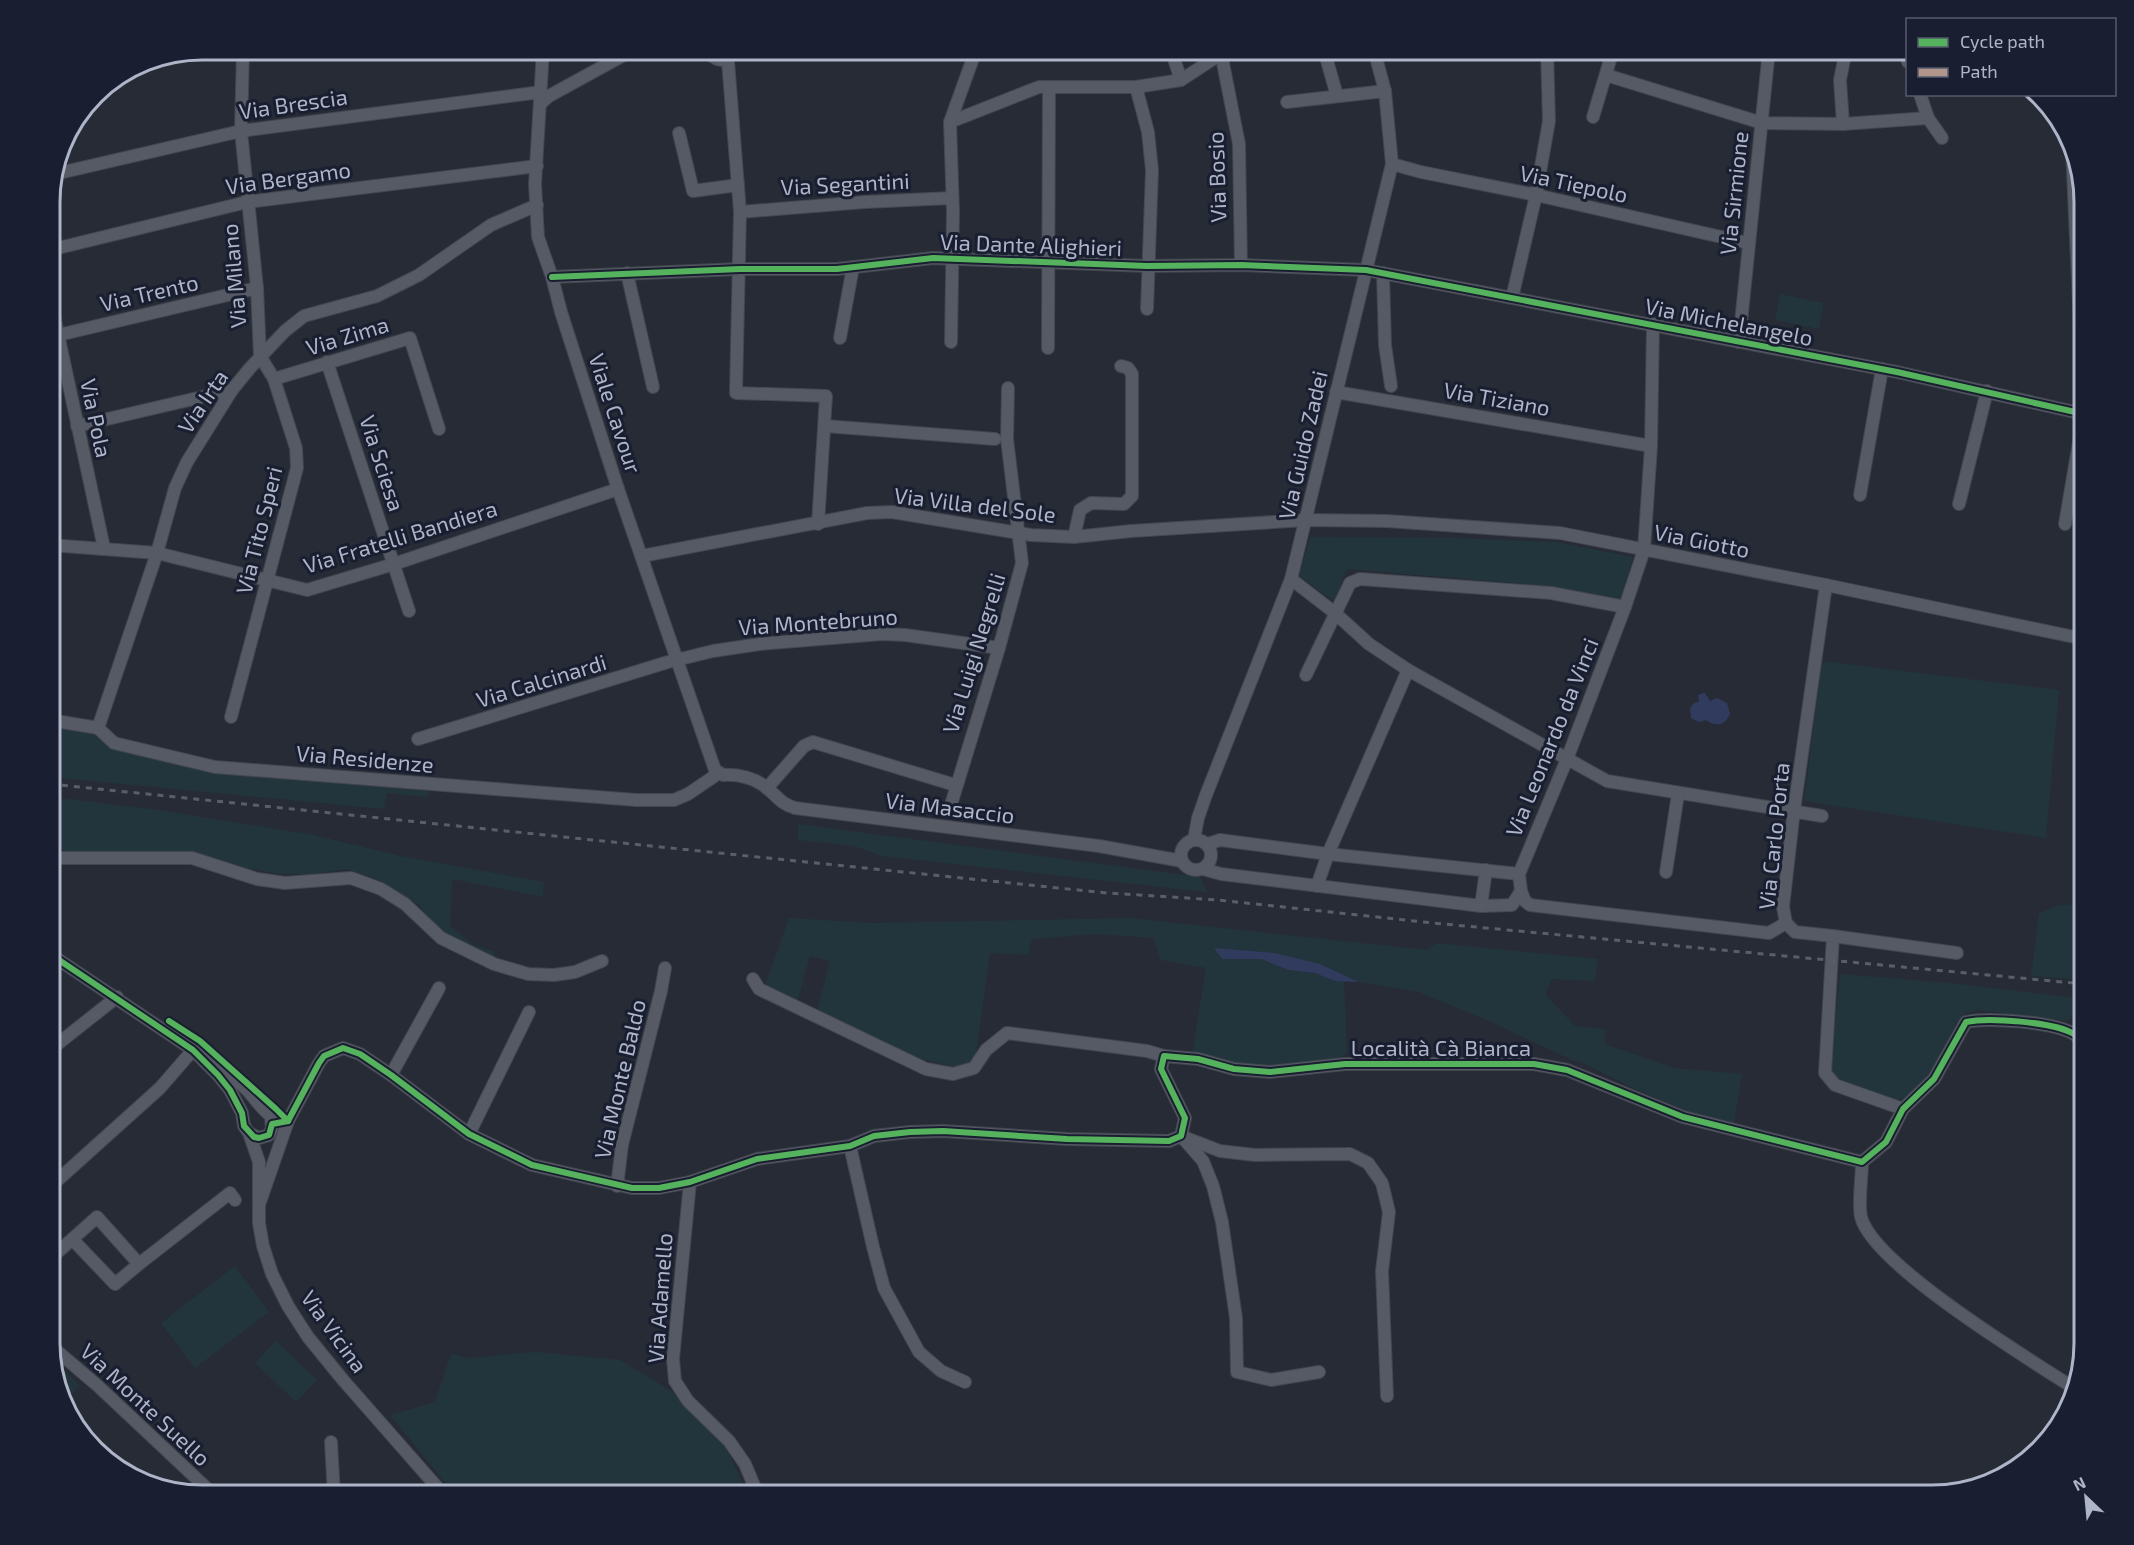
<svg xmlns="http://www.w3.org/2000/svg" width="2134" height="1545" font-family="'Exo 2',sans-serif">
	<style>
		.green { fill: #23353c }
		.water { fill: #303b5e }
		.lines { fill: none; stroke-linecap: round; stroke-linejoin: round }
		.minor-casing { stroke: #43464f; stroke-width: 14 }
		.minor { stroke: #565a64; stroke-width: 12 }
		.rail { stroke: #5a5e68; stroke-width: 3; stroke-dasharray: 6 6; stroke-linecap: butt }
		.quiet { stroke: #b2968c; stroke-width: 4.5; stroke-dasharray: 9 4.5; stroke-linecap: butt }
		.cycleway-casing { stroke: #191f31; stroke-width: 10 }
		.cycleway { stroke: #56b35d; stroke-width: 6 }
		.labels { text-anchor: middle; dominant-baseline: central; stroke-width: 6; stroke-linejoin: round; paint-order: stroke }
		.street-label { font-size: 22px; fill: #afb5c8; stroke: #191f31 }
		.rim { fill: none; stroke: #afb5c8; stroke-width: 3 }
	</style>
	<rect width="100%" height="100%" fill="#262b36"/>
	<g class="green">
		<polygon points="1780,294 1824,303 1819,329 1775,320"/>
		<polygon points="1310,537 1450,538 1557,542 1633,557 1621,601 1549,586 1347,569 1334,601 1299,576"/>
		<polygon points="1822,661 2059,690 2046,838 1804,801"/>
		<polygon points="50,725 96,734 215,772 429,791 428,797 387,793 384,809 50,777"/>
		<polygon points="50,797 152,809 314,835 400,856 544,882 543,897 452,879 450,926 472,944 495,952 494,958 440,931 419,905 385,883 347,869 313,874 282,874 238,867 197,853 50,852"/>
		<polygon points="798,824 1200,877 1207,892 882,856 854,846 798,840"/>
		<polygon points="2084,904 2084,980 2031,976 2039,913 2060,905"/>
		<polygon points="789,918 871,923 1129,918 1427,950 1436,943 1598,959 1595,981 1552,979 1545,994 1575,1026 1605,1029 1605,1044 1674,1068 1742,1074 1734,1123 1687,1111 1637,1090 1579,1061 1576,1062 1489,1021 1419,992 1359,982 1320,964 1215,948 1222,959 1261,959 1288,970 1315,973 1335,981 1344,981 1347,1052 1339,1061 1280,1067 1237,1066 1192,1055 1206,968 1160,960 1153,938 1095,934 1032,939 1028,955 990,953 975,1061 956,1067 921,1059 853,1030 849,1024 817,1011 830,961 810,956 797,1003 765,985"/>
		<path d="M1840 974 1960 984 2084 999V1005L2067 1021 1979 1010 1966 1013 1957 1022C1946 1042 1920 1104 1893 1100 1883 1099 1872 1093 1862 1090 1847 1085 1836 1083 1830 1067Z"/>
		<polygon points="235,1266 269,1312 195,1368 161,1323"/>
		<polygon points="276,1341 317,1380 296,1402 255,1363"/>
		<polygon points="536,1352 620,1360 673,1392 727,1450 748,1495 455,1495 390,1415 435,1402 451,1354 469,1358"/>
		<polygon points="51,1357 80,1386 64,1401"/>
	</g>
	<g class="water">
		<path d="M1703 693H1705L1710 701 1717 698 1727 703 1730 714C1725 726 1716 727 1706 720L1699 722 1691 718 1690 708 1694 703 1699 702 1698 695Z"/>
		<polygon points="1214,948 1274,953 1320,964 1359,982 1335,981 1315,973 1288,970 1261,959 1222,959"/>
	</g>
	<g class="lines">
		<defs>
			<g id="minor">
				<path d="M543 50 535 184 538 237 552 277 561 312 618 489 715 770 723 775C738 774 756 778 768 789 778 797 781 804 795 808L1099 846 1182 861"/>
				<polyline points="701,50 717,59 728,61"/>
				<polyline points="729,50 728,61 740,212 736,393 826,396 818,524"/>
				<polyline points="1171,50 1181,80"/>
				<polyline points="1324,50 1337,96"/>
				<polyline points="1903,50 1908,62"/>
				<polyline points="1221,53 1239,144 1241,265"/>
				<polyline points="1606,75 1762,123 1843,124 1928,118"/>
				<polyline points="1136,87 1148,132 1152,170 1147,309"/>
				<polyline points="1920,94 1928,118 1942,138"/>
				<polyline points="1287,102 1385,91"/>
				<polyline points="540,104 549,96 633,50"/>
				<polyline points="1593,117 1613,50"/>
				<polyline points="950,122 1039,87 1136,87 1181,80 1227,50"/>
				<polyline points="1843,124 1840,80 1846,50"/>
				<polyline points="679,133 693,191 738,185"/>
				<polyline points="1392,164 1421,172 1536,195 1748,243"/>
				<polyline points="55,174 241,131 541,92"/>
				<polyline points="740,212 865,202 952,198"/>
				<polyline points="50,250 247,202 537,166"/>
				<polyline points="627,273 653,387"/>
				<polyline points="1383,273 1385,345 1391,386"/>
				<polyline points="552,277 740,269 837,269 933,258 1147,266 1241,265 1366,270 1897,372 2084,414"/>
				<polyline points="50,297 104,548"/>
				<polyline points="1512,298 1536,195 1549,121 1547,50"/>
				<polyline points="1653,324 1651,446 1644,550 1625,607 1567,759 1519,874 1521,891 1525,901 1530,905 1769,933 1786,923"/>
				<polyline points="50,337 257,288"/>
				<polyline points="840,338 853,267"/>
				<polyline points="951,342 953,212 950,122 976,50"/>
				<polyline points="1739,342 1769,50"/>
				<polyline points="1048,348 1049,87"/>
				<polyline points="327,362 409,611"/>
				<polyline points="274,379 410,338 439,429"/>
				<polyline points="1336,392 1651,446"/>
				<polyline points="77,426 232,390"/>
				<polyline points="825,426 995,439"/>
				<polyline points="1860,495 1882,369"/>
				<polyline points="1959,504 1987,391"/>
				<polyline points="2065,524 2084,413 2072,150"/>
				<polyline points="1074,537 1080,510 1091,503 1124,504 1132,496 1132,374 1128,368 1121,366"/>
				<polyline points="50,545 157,553 307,590 394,564 618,489"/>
				<polyline points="642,556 867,513 892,512 1031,535 1074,537 1131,531 1306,520 1387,521 1560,533 1826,585 2084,639"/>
				<polyline points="1291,579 1335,613 1369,644 1408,670 1607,781 1822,816"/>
				<polyline points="1826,585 1794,810 1783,907 1786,923 1795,932 1833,936 1825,1073 1835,1085 1903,1109"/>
				<polyline points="1306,675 1350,583 1360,579 1551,593 1625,607"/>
				<polyline points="231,717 297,468 296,448 274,379 260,356 257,288 241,131 243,50"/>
				<polyline points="50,720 98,728"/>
				<polyline points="98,728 157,553 175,488 187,462 232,390 250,368 285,331 304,316 377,296 419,275 491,225 537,205"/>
				<polyline points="98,728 114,743 215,767 636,800 674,800 688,794 719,773"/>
				<polyline points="418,739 668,662 713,651 760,644 882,634 905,635 999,648"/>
				<polyline points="767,788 804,746 813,742 955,785"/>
				<polyline points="950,808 999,648 1022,563 1007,439 1008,388"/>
				<polyline points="1194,839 1198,818 1206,795 1291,579 1392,164 1385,91 1374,50"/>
				<circle cx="1196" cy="855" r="15"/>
				<polyline points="1208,844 1220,840 1328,854 1519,874"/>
				<polyline points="50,858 192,858 257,879 285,883 351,878 381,889 405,904 441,938 494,964 528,974 554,975 575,972 602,961"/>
				<polyline points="1203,869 1221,874 1481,906 1512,905 1521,891"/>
				<polyline points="1666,872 1678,794"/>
				<polyline points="1317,886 1328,854 1408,670"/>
				<polyline points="1481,906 1486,870"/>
				<polyline points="1833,936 1957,953"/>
				<path d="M50 954 193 1050 218 1075 230 1090 242 1113 244 1126 249 1133 259 1138 269 1135 272 1128 271 1116C261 1108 257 1101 249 1092 233 1075 213 1062 193 1050"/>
				<polyline points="753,979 759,989 926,1069 953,1074 974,1068 986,1050 1007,1033 1147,1051 1164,1056"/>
				<polyline points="50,1050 117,997"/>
				<polyline points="391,1075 439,988"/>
				<polyline points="249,1133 259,1162 259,1223 263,1246 272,1274 288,1306 308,1337 343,1380 444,1495"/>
				<polyline points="469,1134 529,1012"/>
				<polyline points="1181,1136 1185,1118 1161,1069 1164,1056 1198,1059 1234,1069 1270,1072 1345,1064 1534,1064 1567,1070 1683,1117 1862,1162"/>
				<polyline points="1182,1137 1203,1161 1213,1186 1222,1222 1236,1318 1237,1372 1271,1380 1319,1372"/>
				<polyline points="850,1146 873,1247 884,1288 919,1352 941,1371 965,1382"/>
				<polyline points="690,1182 673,1359 675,1381 688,1401 729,1441 745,1464 758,1495"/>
				<polyline points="617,1186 622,1145 661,991 665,968"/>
				<polyline points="50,1187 160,1088 193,1050"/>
				<polyline points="260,1202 288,1121 319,1063 324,1056 343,1048 360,1054 391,1075 469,1134 532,1165 632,1188 659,1188 690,1182 757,1159 850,1146 874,1136 910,1132 943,1131 1067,1139 1169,1141 1181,1136 1220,1151 1255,1155 1350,1154 1368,1163 1382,1183 1389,1212 1382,1271 1387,1396"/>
				<polyline points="50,1259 97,1217 139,1264 115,1284 73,1240"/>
				<polyline points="139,1264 230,1193 235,1200"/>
				<polyline points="50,1345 98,1386 214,1495"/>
				<path d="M2077 1390C2032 1361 1873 1265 1861 1217 1858 1202 1862 1177 1862 1162L1886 1142 1903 1109 1934 1079 1966 1022C1988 1017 2054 1022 2074 1034 2077 1036 2081 1040 2084 1043"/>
				<polyline points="331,1442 334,1495"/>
			</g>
		</defs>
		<use href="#minor" class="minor-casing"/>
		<use href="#minor" class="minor"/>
		<polyline class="rail" points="50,784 1107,893 1218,900 1433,923 2084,984"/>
		<polyline class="quiet" points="2077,254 2084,254"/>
		<defs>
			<g id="cycleway">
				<polyline points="552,277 740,269 837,269 933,258 1147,266 1241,265 1366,270 1897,372 2084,414"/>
				<polyline points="50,954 193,1050 218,1075 230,1090 242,1113 244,1126 254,1137 259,1138 269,1135 272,1124 288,1121"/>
				<polyline points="169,1021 200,1041 276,1109 288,1121"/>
				<path d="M288 1121 319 1063 324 1056 343 1048 360 1054 391 1075 469 1134 532 1165 632 1188H659L690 1182 757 1159 850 1146 874 1136 910 1132 943 1131 1067 1139 1169 1141 1181 1136 1185 1118 1161 1069 1164 1056 1198 1059 1234 1069 1270 1072 1345 1064H1534L1567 1070 1683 1117 1862 1162 1886 1142 1903 1109 1934 1079 1966 1022C1988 1017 2054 1022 2074 1034 2077 1036 2081 1040 2084 1043"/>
			</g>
		</defs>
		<use href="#cycleway" class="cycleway-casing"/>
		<use href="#cycleway" class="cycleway"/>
	</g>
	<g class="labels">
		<g class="street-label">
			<text transform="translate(293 103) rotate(-8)">Via Brescia</text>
			<text transform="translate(288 177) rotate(-8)">Via Bergamo</text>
			<text transform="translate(1216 177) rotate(-92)">Via Bosio</text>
			<text transform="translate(845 183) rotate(-3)">Via Segantini</text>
			<text transform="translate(1574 183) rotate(12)">Via Tiepolo</text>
			<text transform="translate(1733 193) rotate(-84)">Via Sirmione</text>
			<text transform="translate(1031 244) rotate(2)">Via Dante Alighieri</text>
			<text transform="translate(233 276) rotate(-95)">Via Milano</text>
			<text transform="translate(149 292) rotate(-13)">Via Trento</text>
			<text transform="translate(1729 321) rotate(11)">Via Michelangelo</text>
			<text transform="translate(347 335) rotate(-17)">Via Zima</text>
			<text transform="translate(1497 398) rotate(10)">Via Tiziano</text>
			<text transform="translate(202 401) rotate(-56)">Via Irta</text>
			<text transform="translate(616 413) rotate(72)">Viale Cavour</text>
			<text transform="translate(97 418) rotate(78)">Via Pola</text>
			<text transform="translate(1302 445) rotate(-77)">Via Guido Zadei</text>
			<text transform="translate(383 463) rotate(72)">Via Sciesa</text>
			<text transform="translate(975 504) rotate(7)">Via Villa del Sole</text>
			<text transform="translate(258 530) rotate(-76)">Via Tito Speri</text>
			<text transform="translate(400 536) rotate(-17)">Via Fratelli Bandiera</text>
			<text transform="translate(1702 540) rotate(11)">Via Giotto</text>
			<text transform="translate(818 621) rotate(-4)">Via Montebruno</text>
			<text transform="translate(973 653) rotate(-73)">Via Luigi Negrelli</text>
			<text transform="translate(541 680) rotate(-17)">Via Calcinardi</text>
			<text transform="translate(1551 737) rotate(-68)">Via Leonardo da Vinci</text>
			<text transform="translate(365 758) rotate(5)">Via Residenze</text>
			<text transform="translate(950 807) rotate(7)">Via Masaccio</text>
			<text transform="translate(1773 836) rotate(-84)">Via Carlo Porta</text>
			<text x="1441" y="1047">Località Cà Bianca</text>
			<text transform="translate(619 1079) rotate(-77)">Via Monte Baldo</text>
			<text transform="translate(659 1298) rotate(-86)">Via Adamello</text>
			<text transform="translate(335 1331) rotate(54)">Via Vicina</text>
			<text transform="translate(146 1404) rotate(43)">Via Monte Suello</text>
		</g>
	</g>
	<path d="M0 0H2134V1545H0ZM202 60H1932A142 142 0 0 1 2074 202V1343A142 142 0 0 1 1932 1485H202A142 142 0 0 1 60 1343V202A142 142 0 0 1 202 60Z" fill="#191f31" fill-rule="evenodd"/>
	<path class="rim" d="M202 60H1932A142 142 0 0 1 2074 202V1343A142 142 0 0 1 1932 1485H202A142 142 0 0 1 60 1343V202A142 142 0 0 1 202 60Z"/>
	<rect x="1906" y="18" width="210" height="78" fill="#191f31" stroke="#555b6d" stroke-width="1.5"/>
	<rect x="1918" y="38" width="30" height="9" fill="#56b35d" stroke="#555b6d" stroke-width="1.5"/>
	<text x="1960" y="48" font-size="18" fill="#afb5c8">Cycle path</text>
	<rect x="1918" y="68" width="30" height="9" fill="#b2968c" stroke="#555b6d" stroke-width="1.5"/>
	<text x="1960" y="78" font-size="18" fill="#afb5c8">Path</text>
	<g transform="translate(2086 1497) rotate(334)" stroke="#191f31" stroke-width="4.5" paint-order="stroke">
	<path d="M0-4.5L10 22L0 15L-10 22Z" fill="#afb5c8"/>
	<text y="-9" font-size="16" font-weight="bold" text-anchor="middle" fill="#afb5c8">N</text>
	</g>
</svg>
